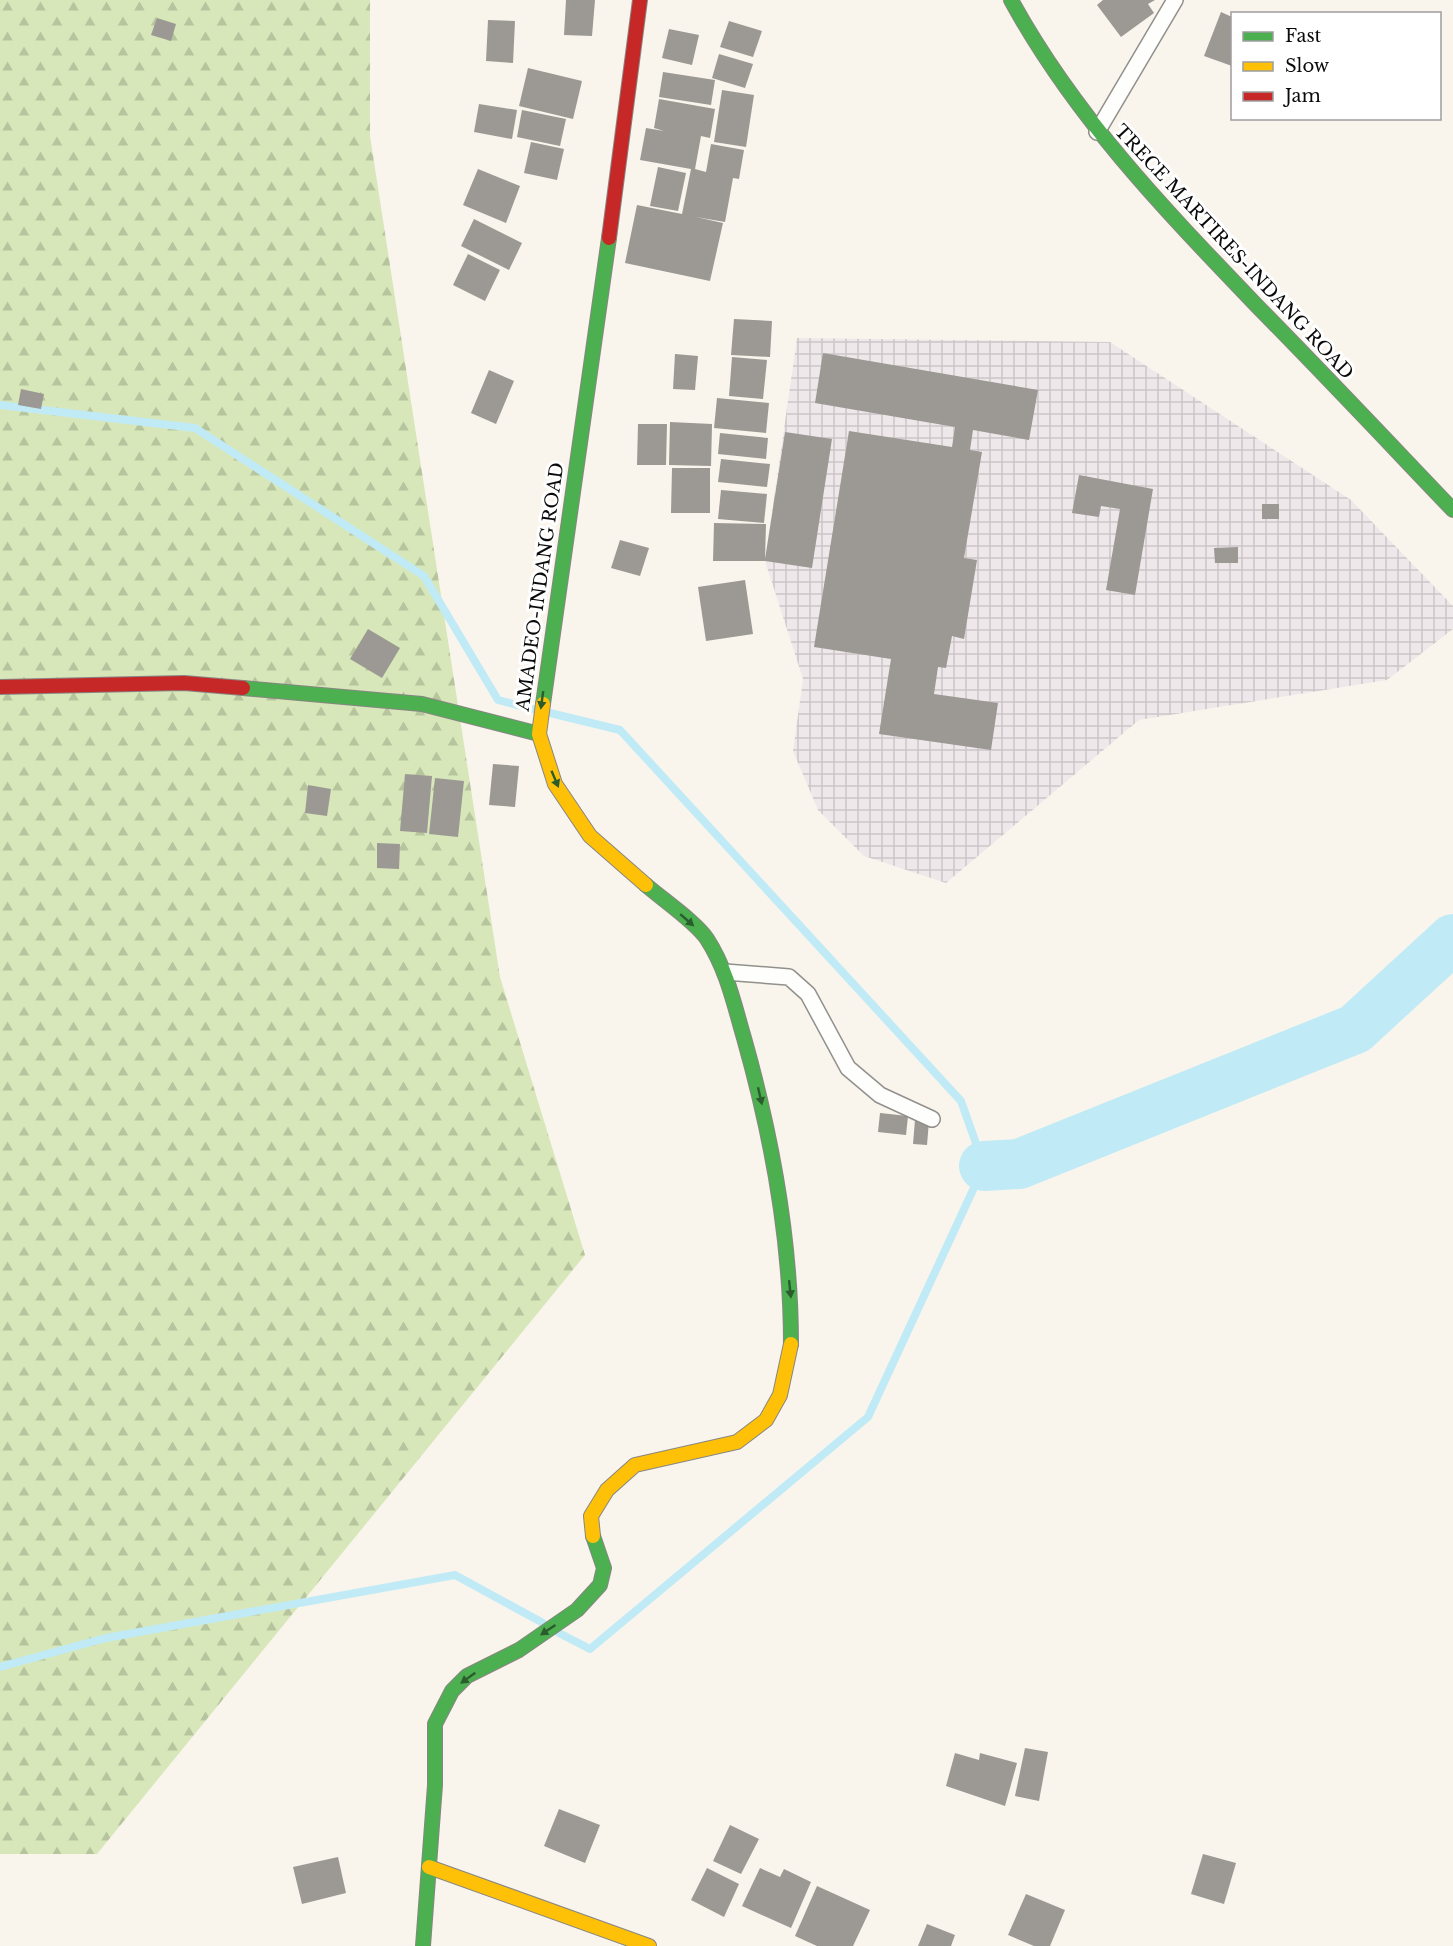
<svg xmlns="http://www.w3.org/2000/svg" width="1453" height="1946" font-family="'Libre Baskerville',serif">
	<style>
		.industrial { fill: url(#industrial-grid) }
		.forest { fill: url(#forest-firs) }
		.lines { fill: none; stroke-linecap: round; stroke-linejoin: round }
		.stream { stroke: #c0ebf6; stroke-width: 8 }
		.river { stroke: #c0ebf6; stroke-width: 50 }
		.building { fill: #9c9893 }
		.lane-casing { stroke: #92908c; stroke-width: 18 }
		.fast-casing { stroke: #888683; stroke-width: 16 }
		.slow-casing { stroke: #888683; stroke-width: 16 }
		.jam-casing { stroke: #888683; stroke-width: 16 }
		.lane { stroke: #fefefc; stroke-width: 15 }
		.fast { stroke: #4caf50; stroke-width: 14 }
		.slow { stroke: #ffc107; stroke-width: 14 }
		.jam { stroke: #c62828; stroke-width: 14 }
		.oneway { fill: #2b5c2d }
		.labels { text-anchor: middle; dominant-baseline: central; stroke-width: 6; stroke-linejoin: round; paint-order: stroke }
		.street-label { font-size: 18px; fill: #0a0a0a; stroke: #fff }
	</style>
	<defs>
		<pattern id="industrial-grid" width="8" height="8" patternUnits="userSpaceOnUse" patternTransform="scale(1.5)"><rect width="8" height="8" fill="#efe8eb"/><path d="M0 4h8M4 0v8" fill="none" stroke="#ccc6c8"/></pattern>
		<pattern id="forest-firs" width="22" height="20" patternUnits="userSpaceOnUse" patternTransform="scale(1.5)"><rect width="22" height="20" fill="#d7e7b9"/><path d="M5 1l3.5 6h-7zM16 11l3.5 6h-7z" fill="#b7c59e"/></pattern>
	</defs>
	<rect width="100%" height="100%" fill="#f9f5ed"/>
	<polygon class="industrial" points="797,338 1110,342 1351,500 1453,606 1453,629 1387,680 1139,720 946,883 864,856 818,810 793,751 803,679 765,561"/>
	<polygon class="forest" points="0,0 370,0 370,136 500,977 585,1255 97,1854 0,1854"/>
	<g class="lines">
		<g class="stream">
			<polyline points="0,405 195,428 424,576 498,700 537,710"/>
			<polyline points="550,713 620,730 961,1101 984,1166 868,1417 590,1649 559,1633"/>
			<polyline points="0,1667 106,1638 455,1575 543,1623"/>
		</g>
		<polyline class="river" points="984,1166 1019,1164 1355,1029 1453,939"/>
	</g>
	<g class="building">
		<polygon points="566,0 595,0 592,36 564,35"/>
		<polygon points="1103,0 1155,0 1148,4 1154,13 1121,37 1097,5"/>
		<polygon points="1221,12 1232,17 1232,66 1204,56"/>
		<polygon points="157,18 176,24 171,41 151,35"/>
		<polygon points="488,20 515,21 513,63 486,61"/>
		<polygon points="729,21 762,31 753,57 720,47"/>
		<polygon points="669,29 699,35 692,65 662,58"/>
		<polygon points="719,54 753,64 745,88 712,78"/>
		<polygon points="528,68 582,81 573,119 519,106"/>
		<polygon points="663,72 715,80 711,105 659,97"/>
		<polygon points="722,90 754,95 746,147 714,142"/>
		<polygon points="659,99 715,109 710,138 701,136 695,169 706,172 711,144 744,150 739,179 733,178 725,222 696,217 723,223 710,281 625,263 637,205 682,214 691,169 640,160 646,128 664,131 654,128"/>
		<polygon points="479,104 517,110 512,139 474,132"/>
		<polygon points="522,110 566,119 560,146 517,137"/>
		<polygon points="531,142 564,149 557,180 524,173"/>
		<polygon points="658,167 686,173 678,211 650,206"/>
		<polygon points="478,169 520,186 506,223 463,205"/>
		<polygon points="474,219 522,243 509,270 461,246"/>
		<polygon points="468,254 500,270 485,301 453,285"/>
		<polygon points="734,319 772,321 770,357 731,355"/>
		<polygon points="823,353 1038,390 1029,440 973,430 970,450 982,452 964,558 977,560 964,639 952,636 946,668 938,667 934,694 998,703 991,750 879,734 891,659 814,647 849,431 952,447 955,427 815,403"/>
		<polygon points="675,354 698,356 695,390 673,389"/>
		<polygon points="732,357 767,360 763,399 729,396"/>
		<polygon points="489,370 514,381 496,424 471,413"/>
		<polygon points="21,389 44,394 41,409 18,405"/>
		<polygon points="717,398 769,403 766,433 714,428"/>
		<polygon points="670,422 712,424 711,466 669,465"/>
		<polygon points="638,424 667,424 666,465 637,465"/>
		<polygon points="785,432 832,439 812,568 765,561 713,561 714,523 766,524 765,559"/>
		<polygon points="720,433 768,438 766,459 718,454"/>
		<polygon points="721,459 770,464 767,487 718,482"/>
		<polygon points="672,468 710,468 710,513 671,513"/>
		<polygon points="1079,475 1153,489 1135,595 1106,590 1120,509 1101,506 1099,517 1072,513"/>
		<polygon points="721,490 767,494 764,523 718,519"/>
		<rect x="1262" y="504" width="17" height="15"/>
		<polygon points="620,540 649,548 640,576 611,568"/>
		<polygon points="1238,547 1238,563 1215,563 1214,548"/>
		<polygon points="745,580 753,634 706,641 698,587"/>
		<polygon points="368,629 400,648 382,678 350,659"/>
		<polygon points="493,764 519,766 515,807 489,805"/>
		<polygon points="405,774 432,776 427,833 400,831"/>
		<polygon points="435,778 464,781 458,837 429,834"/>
		<polygon points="308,785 331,789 327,816 305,813"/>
		<polygon points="377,843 400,844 399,869 377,868"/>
		<polygon points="916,1108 930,1109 927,1145 913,1144"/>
		<polygon points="880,1113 908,1116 906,1135 878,1132"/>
		<polygon points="1025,1748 1048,1752 1039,1801 1015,1796"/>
		<polygon points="955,1753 979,1760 980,1753 1017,1763 1005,1806 946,1786"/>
		<polygon points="559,1809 600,1825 585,1863 544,1846"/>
		<polygon points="730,1825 759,1839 741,1874 713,1861"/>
		<polygon points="1203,1854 1236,1863 1224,1904 1191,1894"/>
		<polygon points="338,1857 346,1893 302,1904 293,1867"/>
		<polygon points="707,1868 739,1884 724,1917 691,1900"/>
		<polygon points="760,1868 780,1877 784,1869 811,1882 791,1928 742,1906"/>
		<polygon points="817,1886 870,1910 853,1946 817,1946 795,1936"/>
		<polygon points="1026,1894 1065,1910 1050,1946 1034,1946 1008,1935"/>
		<polygon points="927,1924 955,1935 951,1946 918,1946"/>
	</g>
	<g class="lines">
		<defs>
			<g id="lane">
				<polyline points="1097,132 1175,0"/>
				<polyline points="725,972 789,977 808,994 848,1068 880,1095 932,1119"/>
			</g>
			<g id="fast">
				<path d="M1011 0C1076 119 1168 213 1261 310 1326 376 1389 443 1453 510"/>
				<polyline points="243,688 422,704 539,734"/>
				<polyline points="543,704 609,238"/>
				<path d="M646 885C662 899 697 923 707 939 727 970 734 1004 744 1038 772 1137 791 1241 791 1344"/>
				<polyline points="423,1946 435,1785 435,1724 452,1691 467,1676 519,1650 577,1610 600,1585 604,1568 593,1536"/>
			</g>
			<g id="slow">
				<polyline points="543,704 539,734 555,784 590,836 646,885"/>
				<polyline points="593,1536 591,1516 607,1490 635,1465 737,1442 766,1420 780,1395 791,1344"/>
				<polyline points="429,1867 649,1946"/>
			</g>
			<g id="jam">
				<polyline points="609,238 640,0"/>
				<polyline points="0,687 184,683 243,688"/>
			</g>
		</defs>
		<use href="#lane" class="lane-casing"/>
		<use href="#fast" class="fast-casing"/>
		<use href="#slow" class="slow-casing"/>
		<use href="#jam" class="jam-casing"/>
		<use href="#lane" class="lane"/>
		<use href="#fast" class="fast"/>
		<use href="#slow" class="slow"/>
		<use href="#jam" class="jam"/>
	</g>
	<defs><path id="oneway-solid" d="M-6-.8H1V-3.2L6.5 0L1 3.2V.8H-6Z" transform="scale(1.5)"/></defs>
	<g class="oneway">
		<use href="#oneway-solid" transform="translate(542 700) rotate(98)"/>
		<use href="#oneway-solid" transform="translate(555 779) rotate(67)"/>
		<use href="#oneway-solid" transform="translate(687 920) rotate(41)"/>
		<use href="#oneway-solid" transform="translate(760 1096) rotate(77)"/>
		<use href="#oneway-solid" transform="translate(790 1289) rotate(84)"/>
		<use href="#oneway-solid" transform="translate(548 1630) rotate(146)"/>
		<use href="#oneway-solid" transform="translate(468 1678) rotate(144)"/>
	</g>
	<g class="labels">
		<g class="street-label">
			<text transform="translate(1234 252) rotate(47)">TRECE MARTIRES-INDANG ROAD</text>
			<text transform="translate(540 587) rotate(-82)">AMADEO-INDANG ROAD</text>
		</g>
	</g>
	<rect x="1231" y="12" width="210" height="108" fill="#ffffff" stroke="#9d9d9d" stroke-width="1.5"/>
	<rect x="1243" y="32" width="30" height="9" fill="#4caf50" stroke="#9d9d9d" stroke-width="1.5"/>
	<text x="1285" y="42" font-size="18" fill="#0a0a0a">Fast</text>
	<rect x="1243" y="62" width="30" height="9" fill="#ffc107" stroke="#9d9d9d" stroke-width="1.5"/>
	<text x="1285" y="72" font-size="18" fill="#0a0a0a">Slow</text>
	<rect x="1243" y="92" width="30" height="9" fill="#c62828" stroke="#9d9d9d" stroke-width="1.5"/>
	<text x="1285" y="102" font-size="18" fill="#0a0a0a">Jam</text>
</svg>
